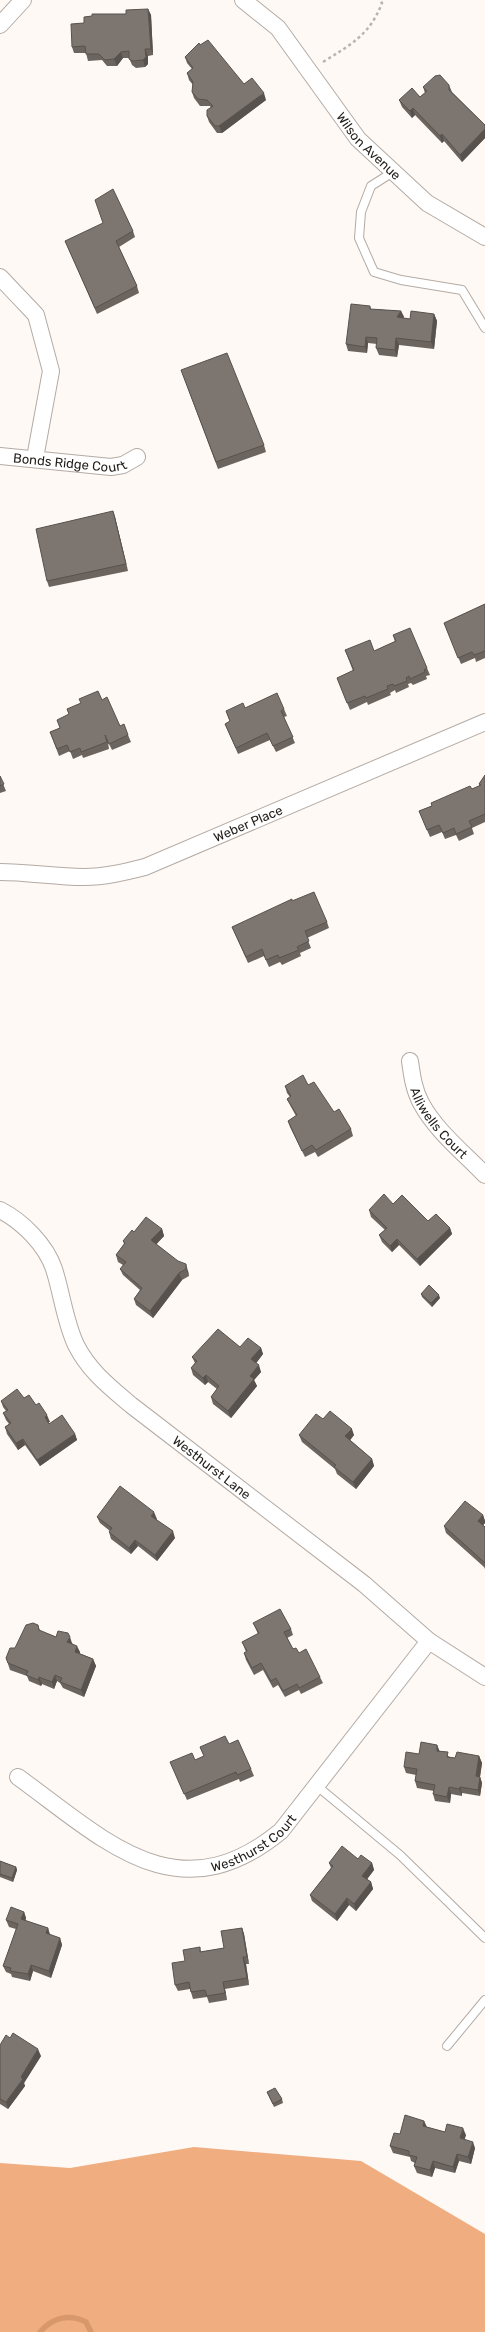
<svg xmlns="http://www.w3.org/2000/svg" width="485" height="2332" font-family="Rubik,sans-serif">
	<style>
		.forest { fill: #efad80 }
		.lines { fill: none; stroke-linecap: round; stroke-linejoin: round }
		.stream { stroke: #d8986b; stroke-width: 5.5 }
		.service-casing { stroke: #b4aba5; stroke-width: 10 }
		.minor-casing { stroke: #b4aba5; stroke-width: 18 }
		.path { stroke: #b8b4b0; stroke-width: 2.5; stroke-dasharray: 3 3; stroke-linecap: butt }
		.service { stroke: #fff; stroke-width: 8 }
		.minor { stroke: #fff; stroke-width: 16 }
		.wall { fill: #6c655f }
		.shaded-wall { fill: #58524e }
		.building { fill: #7d756f; stroke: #58524e }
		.labels { text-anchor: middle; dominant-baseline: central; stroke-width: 4; stroke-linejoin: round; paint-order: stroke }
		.street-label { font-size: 13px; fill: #201d1a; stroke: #fef9f5 }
	</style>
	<rect width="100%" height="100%" fill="#fef9f5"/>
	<polygon class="forest" points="194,2147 361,2161 485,2234 485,2332 0,2332 0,2163 70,2168"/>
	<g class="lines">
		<path class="stream" d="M40 2332C52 2318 69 2313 86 2322L91 2332"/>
		<defs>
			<g id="service">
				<polyline points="393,172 371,186 361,212 359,238 374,272 401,280 462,290 485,328"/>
				<polyline points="317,1786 400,1855 485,1938"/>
				<polyline points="447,2046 485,2000"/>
			</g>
			<g id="minor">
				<path id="s1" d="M243 0 278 28 358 139 427 203 485 237"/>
				<polyline points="0,25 23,0"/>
				<polyline points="0,277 36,315 51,371 35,458"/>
				<path id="s2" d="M0 456 111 467 123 465 137 457"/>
				<path id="s3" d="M0 872C28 872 56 877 84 877 105 877 125 872 145 867L485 722"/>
				<path id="s4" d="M410 1061C412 1076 414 1090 421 1103 436 1131 464 1153 485 1175"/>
				<path id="s5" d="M0 1210C22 1221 46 1245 54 1269 62 1294 65 1322 76 1345 89 1371 110 1387 131 1405L364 1584 429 1641 485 1677"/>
				<path id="s6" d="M18 1777C105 1840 177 1916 281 1831L429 1641"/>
			</g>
		</defs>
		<use href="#service" class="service-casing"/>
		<use href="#minor" class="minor-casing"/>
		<path class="path" d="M323 62C350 45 370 35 382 3L380 0"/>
		<use href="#service" class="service"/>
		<use href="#minor" class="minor"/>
	</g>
	<g class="wall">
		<polygon points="148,9 151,15 153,55 148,56 148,64 145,67 136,68 132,65 129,58 123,58 117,66 107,66 102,60 88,61 86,53 74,53 72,47 84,23"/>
		<polygon points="200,45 244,84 266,100 222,133 217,133 209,122 207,116 211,108 210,106 200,106 194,98 192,92 193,85 189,80 187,73 192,69 187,63 185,57"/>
		<polygon points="449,85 452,92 485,125 485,138 462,162 444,141 442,143 415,115 412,118 402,107 399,100 420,97 425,93 423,87"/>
		<polygon points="133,231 135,237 119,247 137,286 139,293 97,314 65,241"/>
		<polygon points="370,306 371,309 401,311 404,317 403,318 410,319 434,314 437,321 434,349 399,345 397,357 379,355 376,348 377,344 368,343 367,353 348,351 346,344"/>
		<polygon points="181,370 264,445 266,452 218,469"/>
		<polygon points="113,511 115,517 128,571 49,587 47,581"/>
		<polygon points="485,604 485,658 476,662 475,658 461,664 444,623"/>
		<polygon points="393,635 427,668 430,675 426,676 427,679 413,685 411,683 408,684 409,687 396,693 395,690 390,693 391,695 368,705 367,702 350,710 337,678 353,671 345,650 374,651 395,642"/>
		<polygon points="102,700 120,726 128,735 131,742 112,750 108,742 109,749 83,758 82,755 73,759 70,751 59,756 50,732 60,728 69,715 67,709"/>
		<polygon points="245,708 284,709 287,716 284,717 295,743 276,752 270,740 238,754 225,724 230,722 226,711"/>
		<polygon points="485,775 485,822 472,828 474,834 459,841 456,835 445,839 442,832 430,837 419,811 479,786 479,784"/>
		<polygon points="0,776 6,791 0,793"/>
		<polygon points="292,901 327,922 329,928 307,938 311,948 300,953 301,956 282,965 280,962 269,967 264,956 248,963 232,927"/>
		<polygon points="308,1085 351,1129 353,1136 318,1157 315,1152 305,1157 290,1127 288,1121 296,1116 290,1105 287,1099 290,1097 287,1093 285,1086"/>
		<polygon points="393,1204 428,1221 450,1228 452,1234 420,1266 399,1245 392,1252 382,1242 379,1235 385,1230 371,1217 369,1210"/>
		<polygon points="162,1229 164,1236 156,1244 188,1271 189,1276 182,1280 153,1318 136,1305 134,1299 140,1290 123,1275 120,1269 123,1265 118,1262 116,1255 124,1244 123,1241 134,1232"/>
		<polygon points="421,1294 440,1298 432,1307 422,1297"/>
		<polygon points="240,1347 261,1348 263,1354 256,1363 261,1372 254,1380 257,1386 231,1418 213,1404 211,1397 217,1389 208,1382 205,1385 193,1375 191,1368 195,1363 192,1357"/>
		<polygon points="24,1398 36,1405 50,1422 48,1422 49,1424 75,1434 77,1440 40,1466 25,1445 18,1450 7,1434 5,1427 9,1424 6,1420 3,1413 6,1411 3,1407 1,1401"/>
		<polygon points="323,1419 354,1435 350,1440 372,1459 374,1466 356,1489 337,1474 335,1469 302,1442 299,1435"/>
		<polygon points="483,1515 485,1521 485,1523 483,1525 485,1527 485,1569 484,1567 446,1533 444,1526"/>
		<polygon points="97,1517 157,1519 156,1520 175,1538 157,1561 138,1546 131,1554 111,1539 109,1532 110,1531 100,1523"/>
		<polygon points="253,1623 291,1629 293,1635 287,1638 293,1649 299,1653 320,1677 323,1683 301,1694 299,1690 285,1697 278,1685 273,1688 263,1670 254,1675 246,1660 244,1653 246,1652 242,1642 258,1634"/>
		<polygon points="38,1625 40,1631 72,1643 80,1652 79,1653 93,1659 96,1666 84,1697 63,1688 60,1683 57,1681 54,1689 42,1684 41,1686 29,1681 27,1676 10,1670 6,1658"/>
		<polygon points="229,1744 251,1769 254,1776 240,1782 239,1779 187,1800 170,1762 195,1760 204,1756 200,1747"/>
		<polygon points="437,1745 439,1751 450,1757 455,1758 479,1756 482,1763 480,1777 482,1783 480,1796 462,1793 462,1796 451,1794 450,1803 435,1801 433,1794 434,1791 417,1788 415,1781 416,1775 406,1773 404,1767 419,1754"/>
		<polygon points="358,1859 372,1863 374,1870 367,1879 371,1882 373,1889 356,1911 349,1905 337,1921 312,1901 310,1895 331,1868 329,1863"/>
		<polygon points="0,1861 16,1867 17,1870 13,1882 0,1877"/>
		<polygon points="24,1912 26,1918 25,1921 48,1928 50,1935 60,1938 62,1945 51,1978 33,1971 30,1981 12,1977 11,1974 6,1972 3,1966 16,1929 9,1927 6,1920"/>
		<polygon points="242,1928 244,1934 249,1964 246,1964 249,1985 225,1989 227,2000 209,2003 207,1997 193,1999 190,1989 178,1991 175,1985 185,1961 200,1947 201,1952 224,1948"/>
		<polygon points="0,2045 41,2056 24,2083 25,2086 8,2109 0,2104"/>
		<polygon points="267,2092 282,2099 283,2103 274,2107"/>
		<polygon points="424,2121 426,2127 445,2132 466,2135 464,2139 475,2148 471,2164 459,2161 455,2173 435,2168 432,2177 417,2173 414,2166 415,2163 411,2161 410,2157 393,2153 390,2146 400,2134"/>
	</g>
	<g class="shaded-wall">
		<polygon points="148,9 151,15 153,55 151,49"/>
		<polygon points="145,49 148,56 148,64 145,67 143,60"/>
		<polygon points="121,52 123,58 117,66 114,59"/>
		<polygon points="264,93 266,100 222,133 219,126"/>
		<polygon points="413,108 415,115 412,118 410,111"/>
		<polygon points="485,129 485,138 462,162 460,155"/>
		<polygon points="442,134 444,141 442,143 440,136"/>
		<polygon points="401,311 404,317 400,324 397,317"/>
		<polygon points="434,314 437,321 434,349 431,342"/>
		<polygon points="366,337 368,343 367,353 365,347"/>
		<polygon points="396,338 399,345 397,357 395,350"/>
		<polygon points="113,511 115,517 128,571 126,564"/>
		<polygon points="450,1228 452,1234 420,1266 417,1259"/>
		<polygon points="162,1229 164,1236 154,1247 151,1240"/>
		<polygon points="397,1239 399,1245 392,1252 390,1246"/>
		<polygon points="186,1264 188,1271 189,1276 186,1269"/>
		<polygon points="179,1273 182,1280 153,1318 150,1311"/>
		<polygon points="439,1295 440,1298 432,1307 431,1303"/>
		<polygon points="261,1348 263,1354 254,1366 251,1359"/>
		<polygon points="259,1365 261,1372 254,1380 257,1386 231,1418 228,1411 250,1376"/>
		<polygon points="206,1375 208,1382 205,1385 203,1378"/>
		<polygon points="47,1415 50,1422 47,1423 45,1417"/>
		<polygon points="352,1429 354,1435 348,1443 345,1436"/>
		<polygon points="75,1434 77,1440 40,1466 37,1460"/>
		<polygon points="23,1439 25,1445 18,1450 16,1443"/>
		<polygon points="372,1459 374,1466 356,1489 353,1482"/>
		<polygon points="154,1512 157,1519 154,1523 151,1516"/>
		<polygon points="483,1515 485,1521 485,1523 481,1528 478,1521"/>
		<polygon points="173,1531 175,1538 157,1561 155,1555"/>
		<polygon points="135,1540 138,1546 131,1554 129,1548"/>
		<polygon points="70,1637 72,1643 70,1648 67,1642"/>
		<polygon points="77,1646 80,1652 78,1658 75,1652"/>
		<polygon points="93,1659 96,1666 84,1697 81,1690"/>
		<polygon points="55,1675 57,1681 54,1689 52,1682"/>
		<polygon points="39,1677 42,1684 41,1686 38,1680"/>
		<polygon points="437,1745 440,1752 437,1751"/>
		<polygon points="479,1756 482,1763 479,1783 476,1776"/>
		<polygon points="480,1777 482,1783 480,1796 478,1790"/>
		<polygon points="449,1787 451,1794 450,1803 447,1797"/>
		<polygon points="460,1787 462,1793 462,1796 459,1789"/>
		<polygon points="372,1863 374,1870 365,1882 362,1876"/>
		<polygon points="16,1867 17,1870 13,1882 12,1878"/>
		<polygon points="371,1882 373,1889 356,1911 354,1904"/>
		<polygon points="347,1898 349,1905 337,1921 335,1914"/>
		<polygon points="24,1912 26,1918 24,1926 21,1919"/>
		<polygon points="48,1928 50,1935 46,1933"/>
		<polygon points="242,1928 244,1934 249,1964 247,1957"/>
		<polygon points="60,1938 62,1945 51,1978 49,1971"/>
		<polygon points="243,1957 246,1964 249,1985 247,1978"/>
		<polygon points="31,1965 33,1971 30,1981 28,1974"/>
		<polygon points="223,1982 225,1989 227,2000 225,1993"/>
		<polygon points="38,2049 41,2056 24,2083 25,2086 8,2109 6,2102"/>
		<polygon points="424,2121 427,2127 423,2126"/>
		<polygon points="463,2128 466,2135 463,2145 460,2138"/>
		<polygon points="473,2142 475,2148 471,2164 468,2157"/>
		<polygon points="457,2154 459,2161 455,2173 453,2167"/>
		<polygon points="433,2161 435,2168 432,2177 430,2170"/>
	</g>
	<g class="building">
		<polygon points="148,9 151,49 145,49 146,57 143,60 133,61 129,59 129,51 121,52 114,59 105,60 99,54 86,54 85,46 72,47 71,24 84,23 84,17 92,16 92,14 126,14 126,10"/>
		<polygon points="208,40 244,84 252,78 264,93 219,126 215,126 207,116 207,110 213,106 207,100 198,99 192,92 193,82 187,73 193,68 185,57 199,43 200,45"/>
		<polygon points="440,75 449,85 449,90 485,125 485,129 460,155 442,134 440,136 413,108 410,111 399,100 412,88 420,97 427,91 423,87 435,76"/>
		<polygon points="113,189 133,231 116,241 137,286 95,308 65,241 103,223 95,200"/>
		<polygon points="351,304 370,306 370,309 401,311 397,317 410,319 411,311 434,314 431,342 396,338 395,350 376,348 377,338 366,337 365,347 346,344"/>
		<polygon points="227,353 264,445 216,462 181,370"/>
		<polygon points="113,511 126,564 47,581 36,529"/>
		<polygon points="485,604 485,651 474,655 472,652 458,658 444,623"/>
		<polygon points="410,628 427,668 424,670 425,672 410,679 409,676 406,678 407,681 394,686 393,684 387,686 388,689 366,698 365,696 347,703 337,678 354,670 345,650 370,640 374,651 396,641 393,635"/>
		<polygon points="98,691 102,700 107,697 120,726 124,724 128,735 109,744 105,735 107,742 81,752 80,748 70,752 67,745 57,749 50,732 60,728 57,720 69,714 67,709 81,703 79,699"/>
		<polygon points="277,693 284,709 281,711 293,737 273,746 267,733 236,748 225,724 230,721 226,711 243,703 245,708"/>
		<polygon points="485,775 485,814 469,821 472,827 456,834 454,828 443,833 439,825 427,830 419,811 432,806 431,803 470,786 472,789 481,785 479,784"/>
		<polygon points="0,776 4,784 0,786"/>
		<polygon points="314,892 327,922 305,931 309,941 297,947 299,950 279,958 278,955 266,960 262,949 246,957 232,927 292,899 292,901"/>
		<polygon points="303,1075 308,1085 314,1082 334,1112 339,1109 351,1129 316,1150 312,1145 302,1151 288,1121 297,1115 287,1099 291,1096 285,1086"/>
		<polygon points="384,1194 393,1204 402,1195 428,1221 436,1214 450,1228 417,1259 397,1239 390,1246 379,1235 387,1228 369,1210"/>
		<polygon points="146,1217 162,1229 151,1240 178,1261 186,1264 186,1269 179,1273 150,1311 134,1299 142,1288 120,1269 126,1262 116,1255 125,1243 123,1241 132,1230 134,1232"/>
		<polygon points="429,1285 439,1295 431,1303 421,1294"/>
		<polygon points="218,1329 240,1347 248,1338 261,1348 251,1359 259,1365 250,1376 254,1379 228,1411 211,1397 219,1386 206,1375 203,1378 191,1368 197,1361 192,1357"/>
		<polygon points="17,1389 24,1398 29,1395 36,1405 39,1403 47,1415 45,1417 49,1424 62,1415 75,1434 37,1460 23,1439 16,1443 5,1427 11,1423 3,1413 8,1410 1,1401"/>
		<polygon points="330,1411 352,1429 345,1436 372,1459 353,1482 334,1467 336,1465 299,1435 316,1414 323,1419"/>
		<polygon points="120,1486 154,1512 151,1516 173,1531 155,1555 135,1540 129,1548 109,1532 112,1528 97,1517"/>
		<polygon points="465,1501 483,1515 478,1521 485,1527 485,1563 444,1526"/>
		<polygon points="280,1609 291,1629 284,1632 293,1649 296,1648 299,1653 306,1649 320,1677 299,1688 297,1684 283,1691 276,1678 271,1681 261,1663 252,1668 244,1653 247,1651 242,1642 259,1633 253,1623"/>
		<polygon points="33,1623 38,1625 39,1630 56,1637 58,1631 68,1633 70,1637 67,1642 77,1646 75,1652 93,1659 81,1690 60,1682 62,1678 55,1675 52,1682 39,1677 38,1680 26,1675 28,1671 8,1663 6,1658 10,1648 15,1648 26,1625"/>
		<polygon points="225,1736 229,1744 238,1740 251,1769 237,1775 236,1772 184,1794 170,1762 192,1753 195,1760 204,1756 200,1747"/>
		<polygon points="421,1742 437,1745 437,1751 448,1752 447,1757 455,1758 457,1752 479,1756 476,1776 480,1777 478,1790 460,1787 459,1789 449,1787 447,1797 433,1794 435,1785 415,1781 417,1769 404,1767 406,1752 419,1754"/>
		<polygon points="342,1846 358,1859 361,1855 372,1863 362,1876 371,1882 354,1904 347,1898 335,1914 310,1895 333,1866 329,1863"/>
		<polygon points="0,1861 16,1867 12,1878 0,1874"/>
		<polygon points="11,1907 24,1912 21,1919 48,1928 46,1933 60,1938 49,1971 31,1965 28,1974 10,1971 11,1968 3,1966 18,1924 6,1920"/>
		<polygon points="242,1928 247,1957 243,1957 247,1978 223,1982 225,1993 207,1996 205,1990 191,1992 189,1982 175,1985 172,1963 185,1961 183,1950 200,1947 200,1952 224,1948 221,1931"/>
		<polygon points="13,2033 38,2049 21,2077 23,2079 6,2102 0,2099 0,2045 6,2035 10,2038"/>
		<polygon points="275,2088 282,2099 273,2104 267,2092"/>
		<polygon points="405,2115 424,2121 423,2126 445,2132 447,2124 463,2128 460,2138 473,2142 468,2157 457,2154 453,2167 433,2161 430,2170 414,2166 417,2157 409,2155 409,2151 390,2146 394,2133 400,2134"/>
	</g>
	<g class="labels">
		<g class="street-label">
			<text stroke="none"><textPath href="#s1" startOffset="194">Wilson Avenue</textPath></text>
			<text stroke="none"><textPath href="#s2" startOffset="70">Bonds Ridge Court</textPath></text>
			<text stroke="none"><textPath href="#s3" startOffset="258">Weber Place</textPath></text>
			<text stroke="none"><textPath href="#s4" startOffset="70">Alliwells Court</textPath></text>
			<text stroke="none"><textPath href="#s5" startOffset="345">Westhurst Lane</textPath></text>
			<text stroke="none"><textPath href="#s6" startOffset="269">Westhurst Court</textPath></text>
		</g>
	</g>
</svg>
